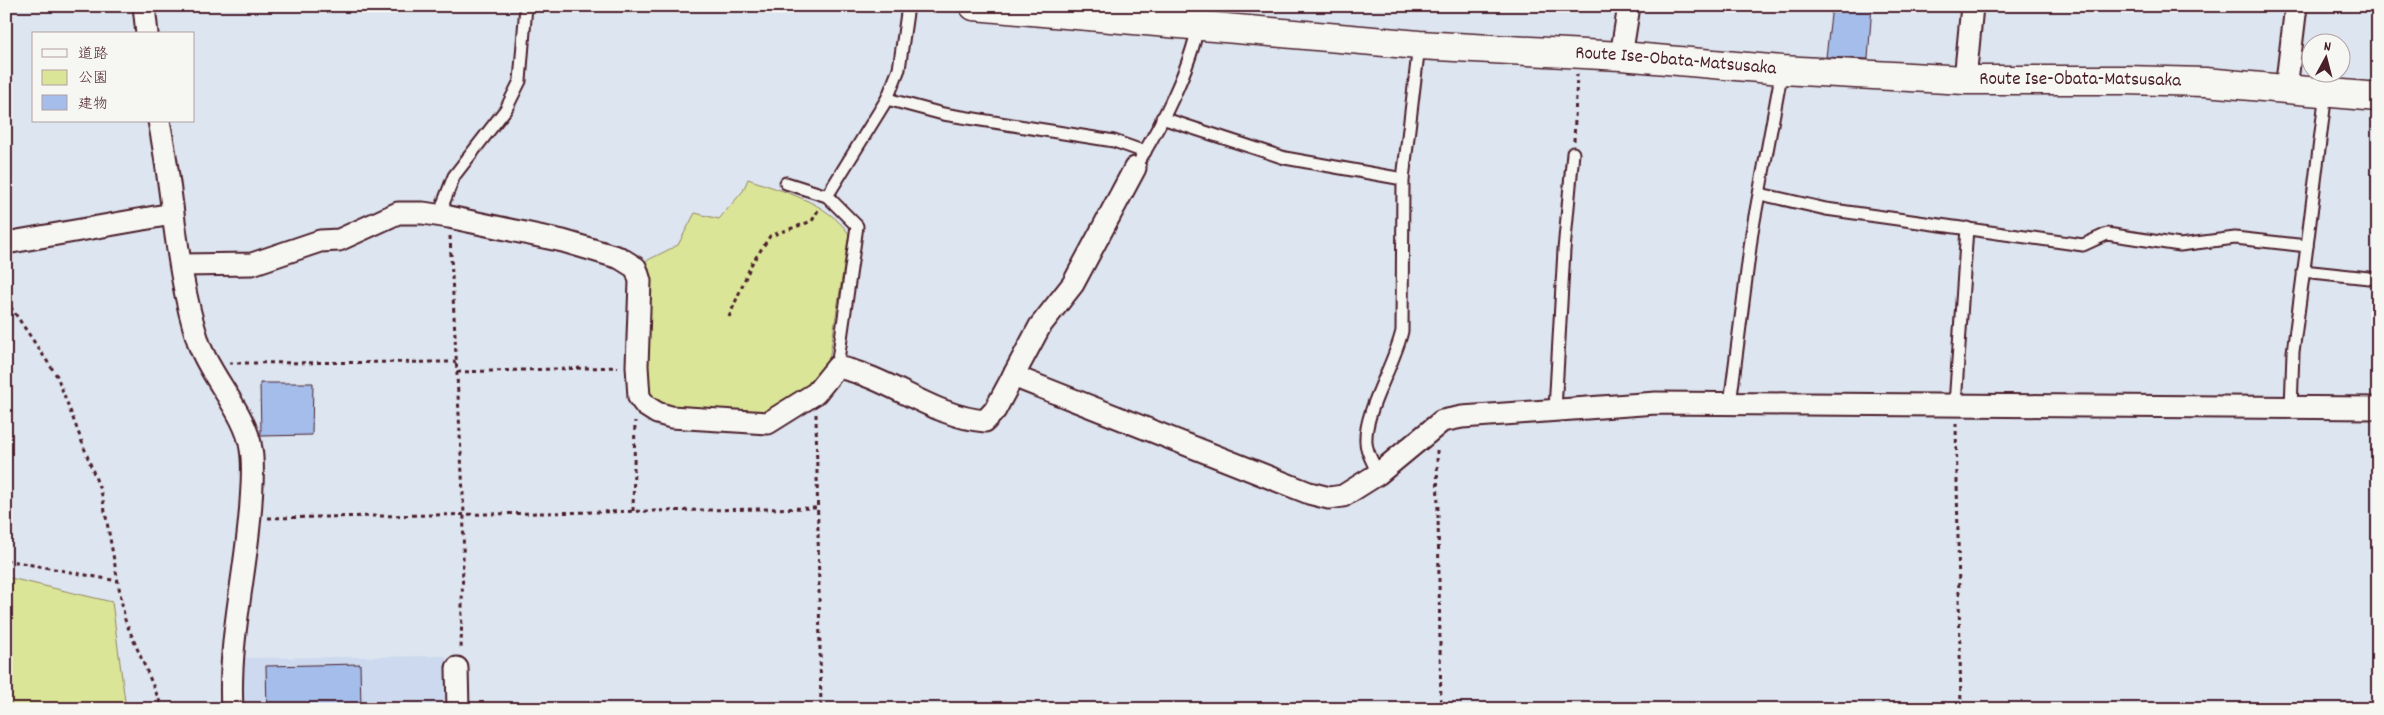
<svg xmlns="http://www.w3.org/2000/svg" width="2384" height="715" font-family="Dekko,'Klee One',sans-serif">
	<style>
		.built { fill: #ccd9ee }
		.green { fill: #dae598; stroke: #928262 }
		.building { fill: #a4bdea; stroke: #4a1f2b }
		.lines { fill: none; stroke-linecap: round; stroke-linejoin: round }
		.lane-casing { stroke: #4a1f2b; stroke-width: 15 }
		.street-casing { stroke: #4a1f2b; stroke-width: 25 }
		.secondary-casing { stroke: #4a1f2b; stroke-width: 31 }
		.path { stroke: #4a1f2b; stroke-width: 3; stroke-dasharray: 4 4; stroke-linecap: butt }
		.lane { stroke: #f6f6f2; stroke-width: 11 }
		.street { stroke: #f6f6f2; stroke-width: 21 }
		.secondary { stroke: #f6f6f2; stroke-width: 28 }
		.labels { text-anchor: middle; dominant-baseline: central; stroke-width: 4; stroke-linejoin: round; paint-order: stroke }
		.street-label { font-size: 19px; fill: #4a1f2b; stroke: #f6f6f2 }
	</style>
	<rect width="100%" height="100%" fill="#dde5f0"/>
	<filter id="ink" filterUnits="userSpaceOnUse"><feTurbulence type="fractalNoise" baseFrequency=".02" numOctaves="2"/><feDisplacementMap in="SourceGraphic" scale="10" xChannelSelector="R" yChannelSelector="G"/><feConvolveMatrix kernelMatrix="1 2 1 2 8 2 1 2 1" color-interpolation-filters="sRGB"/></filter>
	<g filter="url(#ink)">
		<polygon class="built" points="446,656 445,709 244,709 244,658"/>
		<g class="green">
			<path d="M748 179C784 192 826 201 849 234L829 360 809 391 764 419 670 412 645 398 642 263 678 245 695 213 719 219 743 191Z"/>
			<polygon points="6,577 112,602 126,709 6,709"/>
		</g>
		<g class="building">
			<polygon points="1832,6 1872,6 1868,59 1826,57"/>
			<polygon points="260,383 313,383 312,435 261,436"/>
			<polygon points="360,664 361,709 267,709 266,666"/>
		</g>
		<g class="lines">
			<defs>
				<g id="lane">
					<polyline points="887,99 943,114 1114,141 1145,152"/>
					<polyline points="1162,118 1285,158 1403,179"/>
					<path d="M1141 158C1163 121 1190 68 1198 26"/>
					<polyline points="786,183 827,196 857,226 837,367"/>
					<polyline points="1760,194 1826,209 2083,245 2107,234 2180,245 2235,238 2307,246 2293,352 2291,408"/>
					<polyline points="827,196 887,99 899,69 908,6"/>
					<polyline points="449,217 443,204 454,176 506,109 520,81 526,6"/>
					<polyline points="2307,246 2326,92"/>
					<polyline points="2303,271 2378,279"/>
					<polyline points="1730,404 1752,232 1782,70"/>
					<polyline points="1955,405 1967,228"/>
					<polyline points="1555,410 1564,250 1573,153"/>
					<path d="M1378 474C1374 464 1366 452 1366 442 1364 411 1395 364 1402 331L1403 179 1419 45"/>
				</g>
				<g id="street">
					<polyline points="144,6 147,34"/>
					<polyline points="1198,26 1200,6"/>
					<polyline points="1621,56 1629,6"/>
					<polyline points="1965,80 1972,6"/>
					<polyline points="2286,89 2296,6"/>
					<path d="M159 121C174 195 175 272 199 344 210 376 247 415 251 449 254 466 252 485 251 502 247 571 228 639 232 709"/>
					<polyline points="6,243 172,214"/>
					<path d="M181 265 252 264 320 241 339 240 398 213H423L449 217 563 241 620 258 636 268 640 281 637 366 639 397 646 406 657 413 671 417 768 423 816 393 837 367C889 377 933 417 985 421L995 410 1040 326 1073 284 1135 168"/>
					<polyline points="1013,376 1309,493 1329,498 1343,496 1378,474 1442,421 1462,417 1656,403 2378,408"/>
					<polyline points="457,668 458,709"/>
				</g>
				<g id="secondary">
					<path id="s1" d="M974 6 1419 45 1621 56 1782 70 1965 80H2124L2205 82 2378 97"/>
				</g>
			</defs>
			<use href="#lane" class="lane-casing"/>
			<use href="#street" class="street-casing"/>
			<use href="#secondary" class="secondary-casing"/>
			<g class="path">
				<polyline points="1574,141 1577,74"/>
				<polyline points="450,236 464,514 461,651"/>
				<polyline points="6,300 57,376 102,495 125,620 163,709"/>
				<polyline points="729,317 751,265 770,236 812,221 820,207"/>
				<polyline points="229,363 456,362"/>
				<polyline points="457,372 618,367"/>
				<polyline points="816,414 821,709"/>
				<polyline points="1956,423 1961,709"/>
				<polyline points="1437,450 1441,709"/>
				<polyline points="633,511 635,421"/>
				<polyline points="268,518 816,508"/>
				<polyline points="6,560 118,581"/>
			</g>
			<use href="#lane" class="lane"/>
			<use href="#street" class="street"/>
			<use href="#secondary" class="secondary"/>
		</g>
	</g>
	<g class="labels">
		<g class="street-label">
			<text stroke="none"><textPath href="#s1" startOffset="704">Route Ise-Obata-Matsusaka</textPath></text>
			<text stroke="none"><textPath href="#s1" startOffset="1109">Route Ise-Obata-Matsusaka</textPath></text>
		</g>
	</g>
	<rect width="2384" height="715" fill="none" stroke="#f6f6f2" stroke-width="25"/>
	<rect x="12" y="12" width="2359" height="690" fill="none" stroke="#4a1f2b" stroke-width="2" filter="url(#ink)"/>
	<rect x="32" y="32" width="162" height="90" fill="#f6f6f2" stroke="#b1a0a2"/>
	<rect x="42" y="49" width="25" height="8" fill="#f6f6f2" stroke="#b1a0a2"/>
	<text x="78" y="58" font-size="15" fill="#4a1f2b">道路</text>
	<rect x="42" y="70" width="25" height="15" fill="#dae598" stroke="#b1a0a2"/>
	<text x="78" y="82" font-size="15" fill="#4a1f2b">公園</text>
	<rect x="42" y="95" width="25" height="15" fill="#a4bdea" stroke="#b1a0a2"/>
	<text x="78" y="108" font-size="15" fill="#4a1f2b">建物</text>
	<g transform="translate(2326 58) rotate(7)"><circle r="24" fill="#f6f6f2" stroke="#b1a0a2"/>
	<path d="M0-4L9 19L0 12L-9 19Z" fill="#4a1f2b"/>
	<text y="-8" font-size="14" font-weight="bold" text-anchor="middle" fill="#4a1f2b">N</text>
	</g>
</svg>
